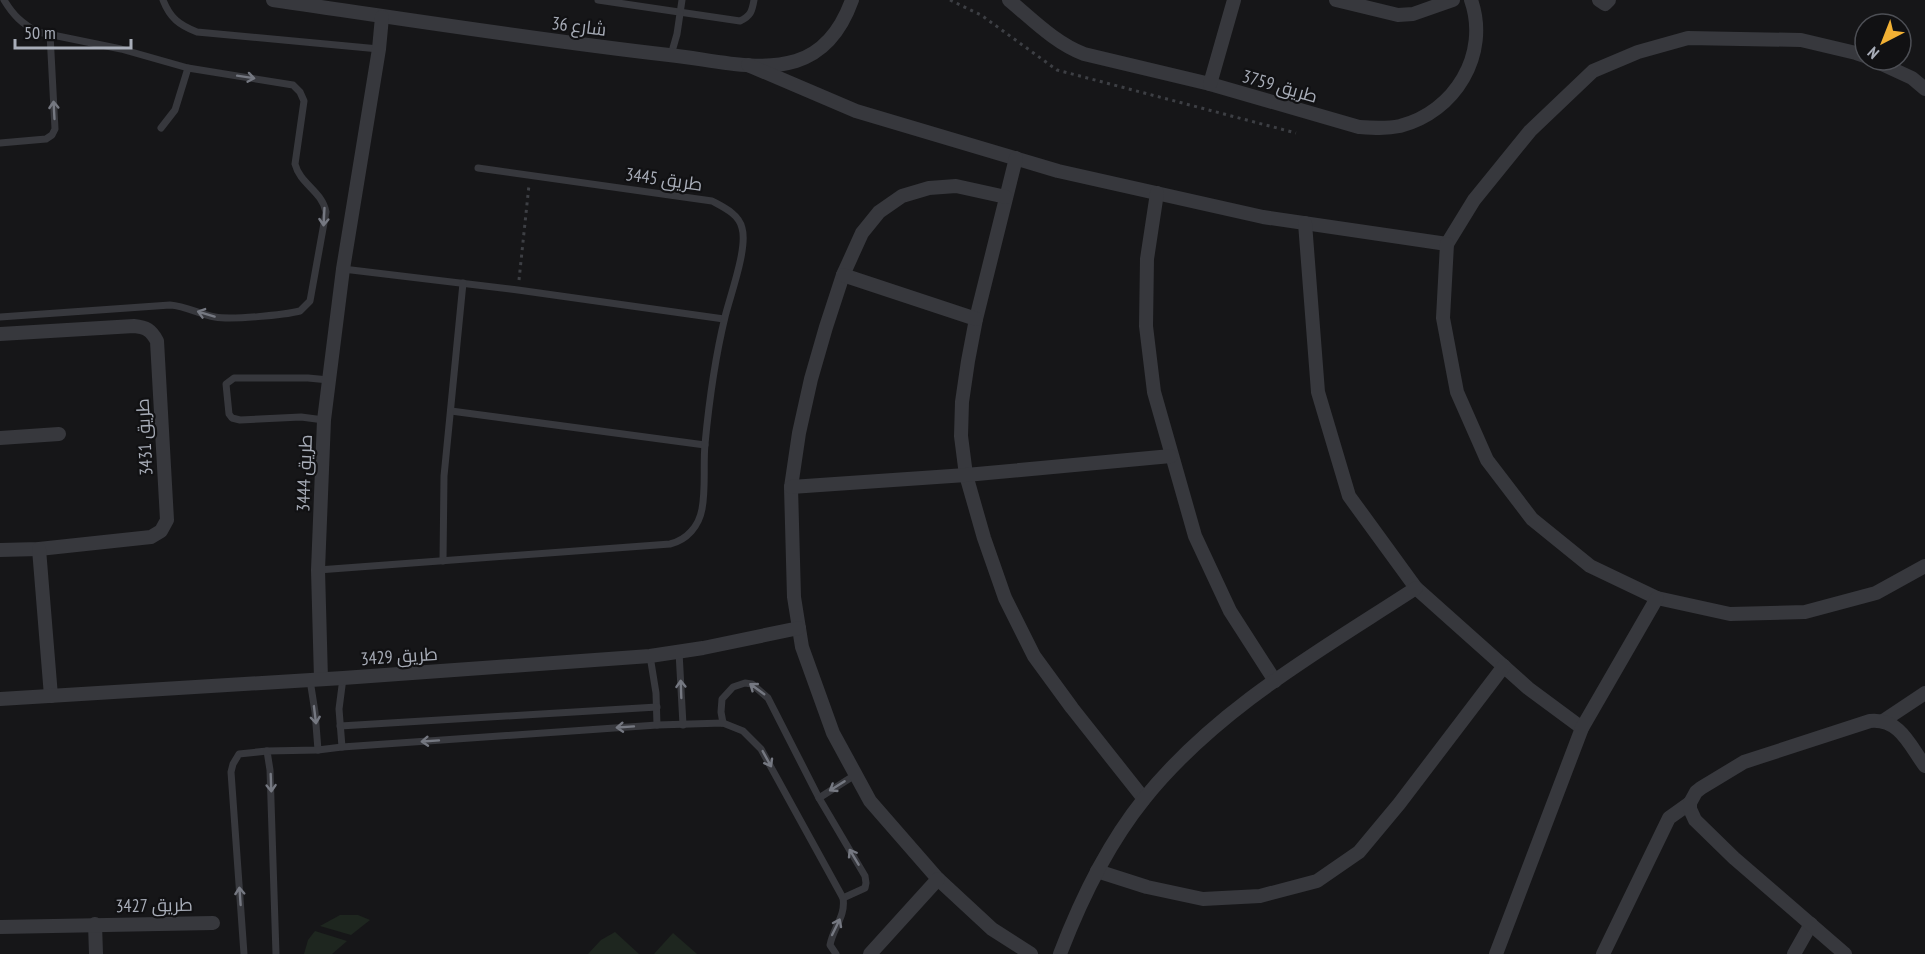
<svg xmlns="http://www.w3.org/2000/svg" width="1925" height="954" font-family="'PT Sans Narrow',Cairo,sans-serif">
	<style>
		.green { fill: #1e261f }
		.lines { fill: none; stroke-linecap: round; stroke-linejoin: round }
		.path { stroke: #3d3f44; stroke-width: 3; stroke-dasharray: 3 4.5; stroke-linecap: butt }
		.service { stroke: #37383d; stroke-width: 7 }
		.minor { stroke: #37383d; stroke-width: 14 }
		.oneway { stroke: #757881 }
		.labels { text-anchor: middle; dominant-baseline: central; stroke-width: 4.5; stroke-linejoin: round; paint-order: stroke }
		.street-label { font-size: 18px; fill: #a8adb8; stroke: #111113 }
	</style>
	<rect width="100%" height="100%" fill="#161618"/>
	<g class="green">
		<polygon points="340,915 358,915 370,920 351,935 320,926"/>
		<polygon points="315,931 347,941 332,954 304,954 308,940"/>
		<polygon points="615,932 639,954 588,954 601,940"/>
		<polygon points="673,933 697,954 654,954"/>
	</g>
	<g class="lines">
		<g class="path">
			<polyline points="950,0 981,15 1057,70 1296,133"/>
			<polyline points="519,280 529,185"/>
		</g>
		<g class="service">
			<path d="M163 0C170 18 179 25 197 32L379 49"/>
			<path d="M598 0 740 21C751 16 752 11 754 0"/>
			<polyline points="671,55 677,34 682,0"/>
			<polyline points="161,128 175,110 188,68"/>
			<polyline points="0,143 46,139 52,135 55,129 50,34"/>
			<polyline points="343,269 518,290 724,319"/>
			<path d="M0 317 170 305C186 306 199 314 215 317 232 320 284 315 300 311L310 301 326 212C322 191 300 184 295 164L304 101 300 92 293 85 188 68 121 49 38 32C22 24 13 15 4 0"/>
			<polyline points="451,411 705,445"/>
			<polyline points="324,420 301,417 240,420 232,418 229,414 226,384 234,378 308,378 329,380"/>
			<polyline points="443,561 444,476 463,283"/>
			<path d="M318 570 670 544C687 540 699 526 702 509 706 488 703 465 705 444 709 402 715 358 725 317 730 296 748 248 742 228 739 214 723 207 712 201L478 168"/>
			<polyline points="679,652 683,725"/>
			<polyline points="650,656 656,693 657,725"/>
			<polyline points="310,680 315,712 318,750"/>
			<polyline points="723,723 721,712 722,699 733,687 745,683 752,684 768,698 819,798 865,876 866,883 865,888 843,898"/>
			<polyline points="340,726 657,707"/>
			<polyline points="342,747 339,709 343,678"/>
			<polyline points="819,798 855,775"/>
			<polyline points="244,954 231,772 233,764 239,754 267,751"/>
			<path d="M276 954 270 770 267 751 318 750 342 747 657 725 723 723 743 731 761 749 843 898C846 916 833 928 830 945L836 954"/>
		</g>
		<g class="minor">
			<path d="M273 0C405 19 537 40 669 55 710 59 756 73 796 61 825 52 842 28 852 0"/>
			<path d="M1009 0C1032 19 1055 43 1084 54L1210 84 1359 127C1373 128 1386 129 1400 126 1455 112 1490 54 1471 0"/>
			<polyline points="1336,0 1398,15 1413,14 1453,0"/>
			<polyline points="1599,0 1605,4 1609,0"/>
			<polyline points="1873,60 1912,78 1925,89"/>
			<polyline points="748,65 856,111 1058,171 1263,217 1447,244 1474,200 1530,131 1593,71 1638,52 1688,38 1801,40 1856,53 1865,56"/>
			<polyline points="1210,84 1234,0"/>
			<polyline points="1016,158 976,319 968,361 962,402 961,436 966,475 984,538 1005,598 1034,656 1072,708 1144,799"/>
			<polyline points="1157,193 1147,259 1146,326 1154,392 1195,536 1230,611 1275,681"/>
			<polyline points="1006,197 956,186 929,188 902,196 879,212 862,233 843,275 826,327 811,379 799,433 791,487 794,597 802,647 833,733 870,801 938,879 992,929 1031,954"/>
			<polyline points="1305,223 1318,392 1349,496 1416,588 1528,688 1582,728"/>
			<polyline points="1447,244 1443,318 1457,392 1487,460 1532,519 1590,566 1657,598 1730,614 1805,612 1876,593 1925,566"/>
			<polyline points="843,275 976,319"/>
			<path d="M0 334 134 326C146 327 151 330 157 341L167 520 161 531 151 537 39 549 0 550"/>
			<polyline points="0,438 59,434"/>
			<polyline points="791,487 966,475 1171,456"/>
			<polyline points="39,549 51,696"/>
			<polyline points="321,679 318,570 324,420 343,269 379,49 382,17"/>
			<polyline points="0,699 343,678 650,656 703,648 799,628"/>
			<polyline points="1883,721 1925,693"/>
			<polyline points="1097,871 1147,887 1203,899 1260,896 1317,881 1359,852 1399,804 1504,666"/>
			<polyline points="95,924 96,954"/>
			<polyline points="0,927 213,923"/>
			<polyline points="870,954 938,879"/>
			<path d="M1060 954C1081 899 1107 845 1144 799 1217 708 1321 650 1416 588"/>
			<polyline points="1496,954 1582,728 1657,598"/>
			<polyline points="1603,954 1669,818 1690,803"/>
			<polyline points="1794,954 1811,924"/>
			<path d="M1845 954 1734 858 1695 820 1690 809V803L1696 792 1701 788 1744 762 1870 721C1900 718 1910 746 1925 766"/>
		</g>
	</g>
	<defs><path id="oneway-shaft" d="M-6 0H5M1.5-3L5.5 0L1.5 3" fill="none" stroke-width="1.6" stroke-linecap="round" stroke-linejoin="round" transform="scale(1.5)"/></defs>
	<g class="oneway">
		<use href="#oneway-shaft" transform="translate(246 77) rotate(9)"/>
		<use href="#oneway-shaft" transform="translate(54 110) rotate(-93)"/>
		<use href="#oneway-shaft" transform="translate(324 217) rotate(93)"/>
		<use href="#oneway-shaft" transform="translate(206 314) rotate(-163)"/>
		<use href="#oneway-shaft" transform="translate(681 689) rotate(-92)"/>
		<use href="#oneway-shaft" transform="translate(757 689) rotate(-144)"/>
		<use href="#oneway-shaft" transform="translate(315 715) rotate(83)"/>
		<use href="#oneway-shaft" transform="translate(625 727) rotate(176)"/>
		<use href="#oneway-shaft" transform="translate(430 741) rotate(176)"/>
		<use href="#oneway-shaft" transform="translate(767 759) rotate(61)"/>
		<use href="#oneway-shaft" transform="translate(271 783) rotate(88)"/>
		<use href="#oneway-shaft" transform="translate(837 786) rotate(148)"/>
		<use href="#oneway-shaft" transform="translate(854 857) rotate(-121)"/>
		<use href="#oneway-shaft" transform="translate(240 896) rotate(-94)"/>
		<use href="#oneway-shaft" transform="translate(836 927) rotate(-64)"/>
	</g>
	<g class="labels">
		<g class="street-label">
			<text transform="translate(579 26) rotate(7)">شارع 36</text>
			<text transform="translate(1280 86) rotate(16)">طريق 3759</text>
			<text transform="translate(664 179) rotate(8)">طريق 3445</text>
			<text transform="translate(144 437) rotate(-93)">طريق 3431</text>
			<text transform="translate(304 473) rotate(-88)">طريق 3444</text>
			<text transform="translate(399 656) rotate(-4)">طريق 3429</text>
			<text transform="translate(154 905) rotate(-1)">طريق 3427</text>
		</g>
	</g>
	<g transform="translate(1883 42) rotate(222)"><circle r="28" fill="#111113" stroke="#4d4f55" stroke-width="1.5"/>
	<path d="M0-4.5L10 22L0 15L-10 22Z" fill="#f2b134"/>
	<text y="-9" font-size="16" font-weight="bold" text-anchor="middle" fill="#a8adb8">N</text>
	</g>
	<path d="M15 39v9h116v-9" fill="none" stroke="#a8adb8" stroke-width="3"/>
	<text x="24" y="39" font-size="18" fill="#a8adb8" stroke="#111113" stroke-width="4.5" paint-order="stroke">50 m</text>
</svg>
